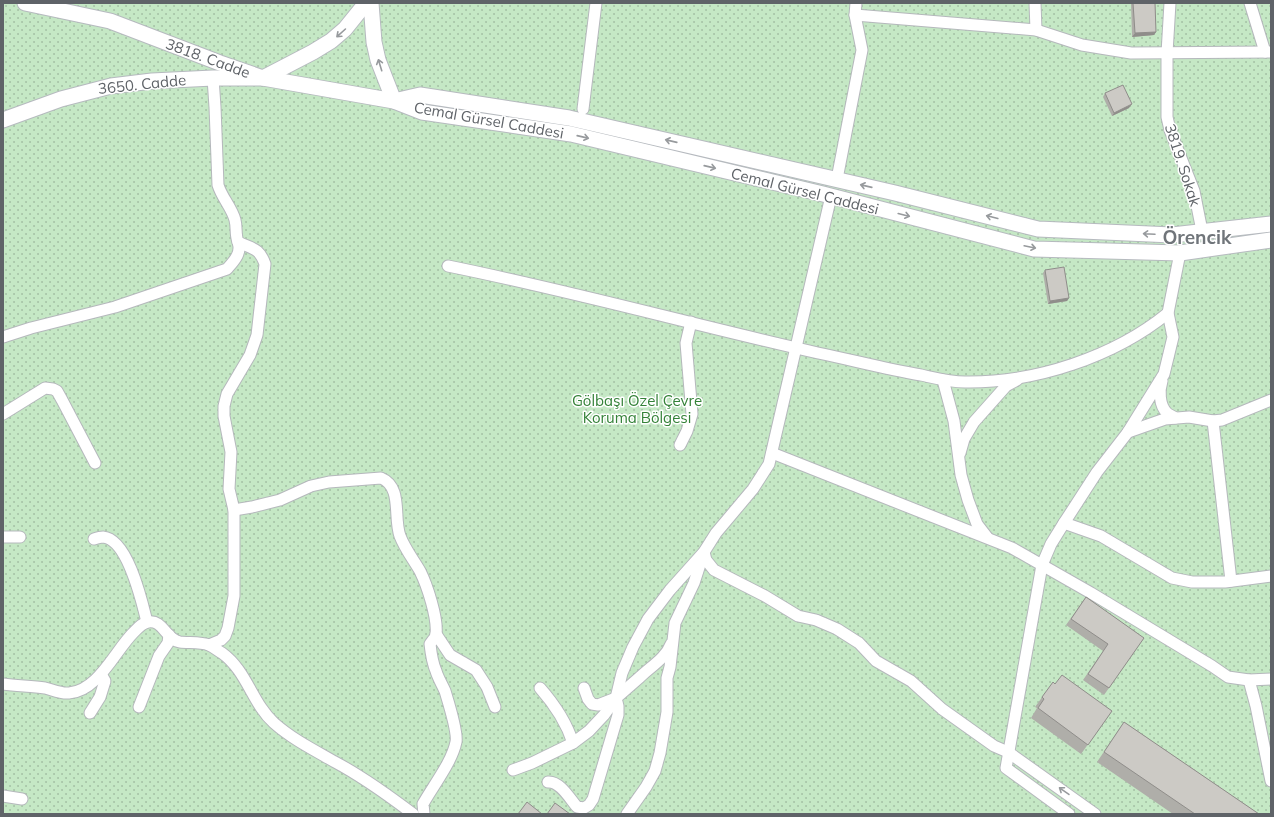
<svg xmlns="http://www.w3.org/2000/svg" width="1274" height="817" font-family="Mulish,sans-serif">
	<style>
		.grass { fill: url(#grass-dots) }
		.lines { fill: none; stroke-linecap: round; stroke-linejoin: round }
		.street-casing { stroke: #b5b8bc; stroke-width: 13 }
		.secondary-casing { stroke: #b6babf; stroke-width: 17 }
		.street { stroke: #fff; stroke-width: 11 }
		.secondary { stroke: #fff; stroke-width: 15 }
		.wall { fill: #afaea9 }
		.shaded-wall { fill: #8f8d8a }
		.building { fill: #cccac5; stroke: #8f8d8a }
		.oneway { stroke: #979a9d }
		.labels { text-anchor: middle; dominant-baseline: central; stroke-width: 3; stroke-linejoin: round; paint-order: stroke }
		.street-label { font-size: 15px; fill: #5f6368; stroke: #fff }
		.park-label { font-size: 15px; fill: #348238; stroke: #fff }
		.district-label { font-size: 19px; font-weight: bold; fill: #70757a; stroke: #fff }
	</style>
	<defs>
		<pattern id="grass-dots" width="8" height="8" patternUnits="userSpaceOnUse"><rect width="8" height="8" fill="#c5e8c5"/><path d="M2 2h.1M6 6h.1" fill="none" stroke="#a3c0a4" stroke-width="1.8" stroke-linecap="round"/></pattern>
	</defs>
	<rect width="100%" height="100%" fill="#f1efe8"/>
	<rect class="grass" x="3" y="3" width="1268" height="811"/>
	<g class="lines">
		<defs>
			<g id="street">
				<polyline points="1035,3 1036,30"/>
				<polyline points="1170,3 1167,53 1167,117 1170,130 1194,191 1202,231"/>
				<polyline points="1250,3 1265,52"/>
				<polyline points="855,15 1036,30 1082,45 1131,53 1271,52"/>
				<polyline points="583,109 596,3"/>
				<polyline points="837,179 862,50 855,15 856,3"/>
				<path d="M448 266C572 291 694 325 818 353 852 360 886 369 921 375 935 378 950 382 965 382 1035 383 1114 357 1168 313"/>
				<path d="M3 337 31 328 115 307 227 269C234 261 242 253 238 242"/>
				<polyline points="943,380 954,421 961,475 968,500 977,524 987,537"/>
				<path d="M1162 381C1159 390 1159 405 1167 413 1169 415 1173 416 1175 418"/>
				<polyline points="3,414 45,388 53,389 57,391 62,400 95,463"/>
				<polyline points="1213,421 1231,581"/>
				<polyline points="1128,432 1165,419 1189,417 1213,421 1222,420 1271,400"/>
				<polyline points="680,445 687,431 692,414 686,343 691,322"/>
				<polyline points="772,453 1012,548 1091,593 1212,666 1228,677 1249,680 1271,679"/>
				<polyline points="960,453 964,439 974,422 1006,386 1017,380"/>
				<path d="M234 510 252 507 280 500 311 486 329 482 381 478C403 487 393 517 400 536 405 549 413 559 420 571 427 585 438 618 436 634 436 637 432 641 430 644 431 653 432 662 436 671 438 678 442 684 445 691 448 701 458 732 456 742 452 762 433 786 423 804L424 814"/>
				<polyline points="1064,523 1101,536 1172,578 1192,582 1225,582 1271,576"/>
				<polyline points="3,537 20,537"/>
				<path d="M94 539C97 538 101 537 103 537 128 539 142 602 147 622"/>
				<polyline points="704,552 706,560 714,570 765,596 798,616 816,620 837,629 859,643 876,661 911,681 942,709 994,746 1008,752 1095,814"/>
				<polyline points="436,634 450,655 476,670 487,687 495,707"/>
				<path d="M209 645 221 640 225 636 228 628 234 596V510L229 489 231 452 224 416V406L227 394 250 355 257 335 265 264C259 247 252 249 238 242 235 234 237 227 235 220 232 208 222 198 218 185L215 107 213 78"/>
				<polyline points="1249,680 1256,706 1271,781"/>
				<path d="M3 684C17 686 31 686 45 688 53 690 61 694 69 693 98 691 115 651 133 633 138 628 142 623 148 622 163 619 166 640 180 642 189 643 201 642 209 645 214 647 218 651 222 653 247 671 252 703 274 723 292 739 314 750 335 762 363 777 388 795 413 814"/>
				<path d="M540 688C555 705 566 721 573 743"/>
				<polyline points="584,688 588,699 592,704 598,705 616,698"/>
				<polyline points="139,707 159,656 168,643 169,635"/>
				<polyline points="90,713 100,697 105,681 101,674"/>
				<polyline points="513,770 532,763 573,743 589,731 604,715 616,698 622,673 633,647 648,619 670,590 704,552 716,533 753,489 769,464 831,196"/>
				<path d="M548 782C560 781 570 799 577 807L584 808 589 805 593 799 618 715V706L616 698C624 691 632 684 640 677 650 667 666 658 671 644"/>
				<polyline points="3,796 22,799"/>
				<polyline points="627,814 646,787 655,771 660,753 667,712 667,678 670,667 675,623 694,583 703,555"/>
				<polyline points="1069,814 1006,768 1042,565 1051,544 1064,523 1097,472 1128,432 1164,374 1173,337 1168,313 1180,253"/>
			</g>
			<g id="secondary">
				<polyline points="25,3 110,21 220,63 263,78 394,101 422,112 571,134 823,194 1034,249 1180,253 1271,240"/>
				<polyline points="371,3 374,42 378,60 394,101"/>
				<polyline points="394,101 420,95 569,118 895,193 1038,229 1172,235 1271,224"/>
				<polyline points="3,120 61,99 111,86 152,81 213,78 263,78 313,52 331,41 345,29 366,3"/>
			</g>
		</defs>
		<use href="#street" class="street-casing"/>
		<use href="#secondary" class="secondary-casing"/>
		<use href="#street" class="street"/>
		<use href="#secondary" class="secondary"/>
	</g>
	<g class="wall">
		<polygon points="1131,3 1155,3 1156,32 1154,35 1132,37"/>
		<polygon points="1105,93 1129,108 1112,116 1103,97"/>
		<polygon points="1045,270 1069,298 1067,301 1048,304 1043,273"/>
		<polygon points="1086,597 1144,638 1104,695 1083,680 1103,651 1066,625"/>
		<polygon points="1053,682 1055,684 1112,711 1081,754 1031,718 1037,708 1035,707"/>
		<polygon points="1124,722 1259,814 1173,814 1097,762"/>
	</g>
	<g class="shaded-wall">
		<polygon points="1156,32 1154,35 1132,37 1135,33"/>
		<polygon points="1132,104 1129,108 1112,116 1114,113"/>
		<polygon points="1069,298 1067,301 1048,304 1050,301"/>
	</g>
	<g class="building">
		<polygon points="1133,3 1155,3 1156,32 1135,33"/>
		<polygon points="1123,85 1132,104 1114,113 1105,93"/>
		<polygon points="1064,267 1069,298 1050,301 1045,270"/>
		<polygon points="1086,597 1144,638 1109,688 1088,674 1108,644 1071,619"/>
		<polygon points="1062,675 1112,711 1088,745 1038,708 1044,699 1042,697 1053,682 1055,684"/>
		<polygon points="1124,722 1259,814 1195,814 1104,752"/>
		<polygon points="527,802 542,814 518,814"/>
		<polygon points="555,803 570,814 547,814"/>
	</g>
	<defs><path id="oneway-shaft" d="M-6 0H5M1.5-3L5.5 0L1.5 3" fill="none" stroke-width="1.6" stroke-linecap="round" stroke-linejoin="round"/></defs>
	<g class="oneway">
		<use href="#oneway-shaft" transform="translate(341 33) rotate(138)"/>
		<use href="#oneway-shaft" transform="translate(380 65) rotate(-107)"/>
		<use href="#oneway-shaft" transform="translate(583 137) rotate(13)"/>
		<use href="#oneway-shaft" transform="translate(671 141) rotate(-167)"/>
		<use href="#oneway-shaft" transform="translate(710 167) rotate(13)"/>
		<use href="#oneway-shaft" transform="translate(866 186) rotate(-167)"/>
		<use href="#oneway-shaft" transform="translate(904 215) rotate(14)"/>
		<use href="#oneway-shaft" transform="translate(992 217) rotate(-166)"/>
		<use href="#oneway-shaft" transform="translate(1149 234) rotate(-177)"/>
		<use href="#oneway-shaft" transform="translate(1030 247) rotate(12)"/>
		<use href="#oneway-shaft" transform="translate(1064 791) rotate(-145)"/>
	</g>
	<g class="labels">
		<g class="street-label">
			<text transform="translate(208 58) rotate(20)">3818. Cadde</text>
			<text transform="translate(142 84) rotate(-6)">3650. Cadde</text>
			<text transform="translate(489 120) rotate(10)">Cemal Gürsel Caddesi</text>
			<text transform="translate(1183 165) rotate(72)">3819. Sokak</text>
			<text transform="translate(805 191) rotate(14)">Cemal Gürsel Caddesi</text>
		</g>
		<g class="park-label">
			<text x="637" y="400">Gölbaşı Özel Çevre<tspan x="637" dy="17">Koruma Bölgesi</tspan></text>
		</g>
		<g class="district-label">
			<text x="1197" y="237">Örencik</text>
		</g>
	</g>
	<rect width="1274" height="817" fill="none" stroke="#5f6368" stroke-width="8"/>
</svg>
